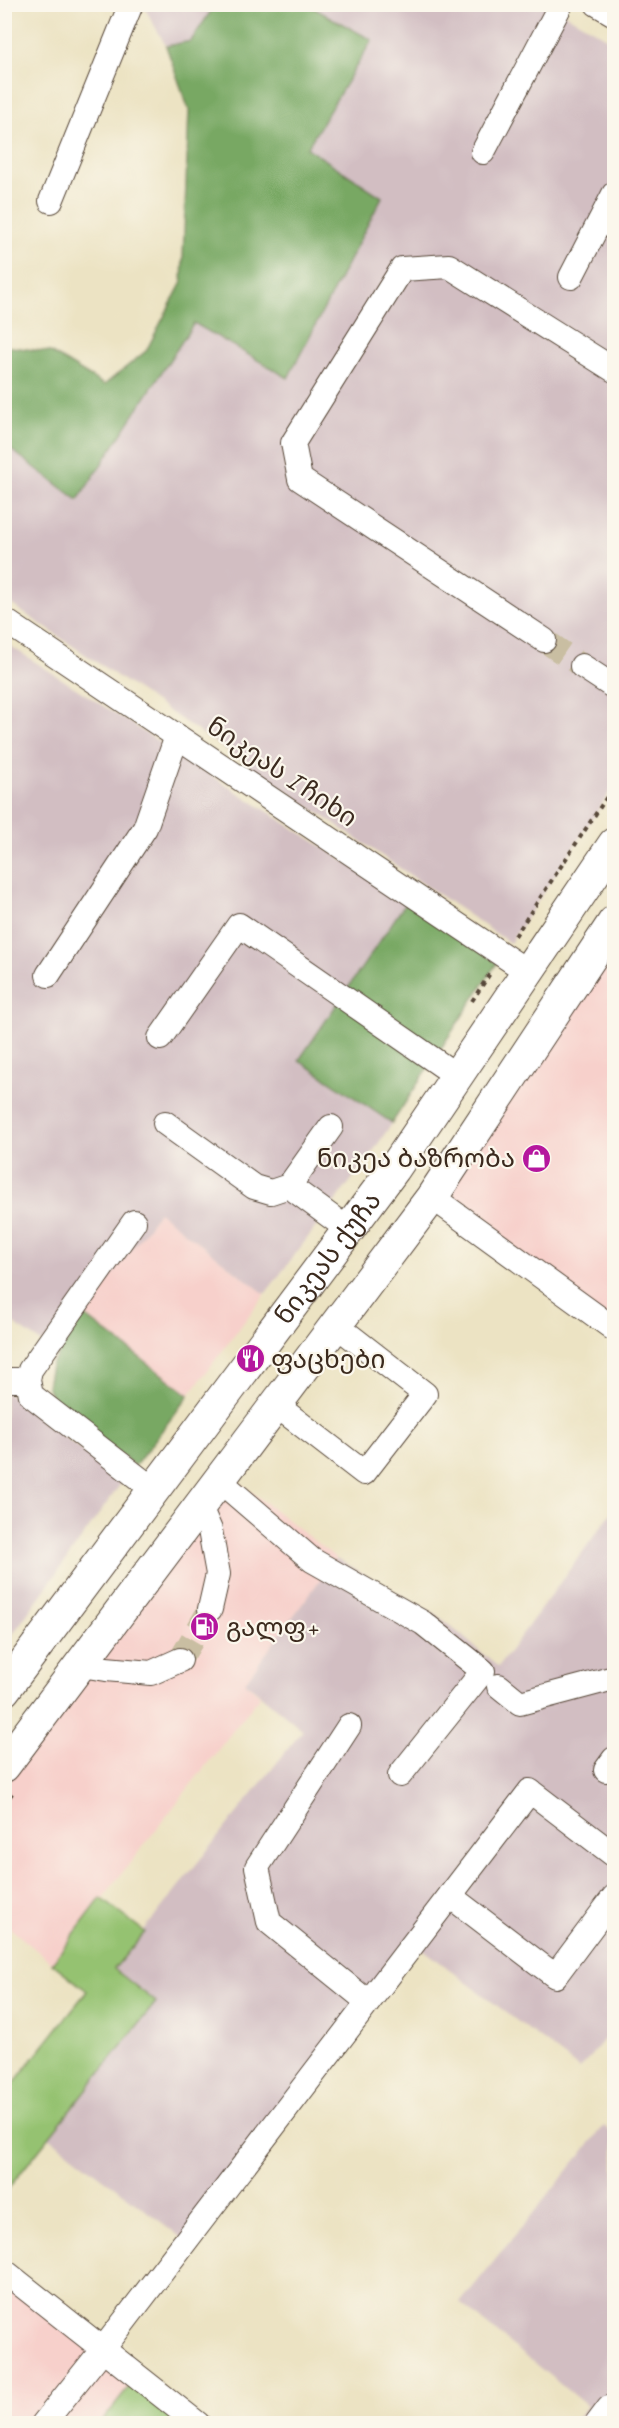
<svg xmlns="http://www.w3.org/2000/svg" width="619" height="2428" font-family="Caveat,'Noto Sans Georgian',sans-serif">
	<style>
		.built { fill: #f7d0cb }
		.industrial { fill: #d2bec2 }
		.green { fill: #95c271; stroke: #687648; stroke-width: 1.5 }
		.forest { fill: #78a863; stroke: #5a6940; stroke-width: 1.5 }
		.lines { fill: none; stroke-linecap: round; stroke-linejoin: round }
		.minor-tunnel { stroke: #c9bea2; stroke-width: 24; stroke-dasharray: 24 12; stroke-linecap: butt }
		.minor-casing { stroke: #564637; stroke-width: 26 }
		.major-casing { stroke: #564637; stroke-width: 34 }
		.path { stroke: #564637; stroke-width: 4; stroke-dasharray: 4.5 4.5; stroke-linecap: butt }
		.minor { stroke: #fff; stroke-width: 24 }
		.major { stroke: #fff; stroke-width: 32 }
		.labels { text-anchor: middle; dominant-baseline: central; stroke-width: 4.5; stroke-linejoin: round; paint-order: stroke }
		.street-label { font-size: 26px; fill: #3b2a1e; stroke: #fbf7ec }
		.poi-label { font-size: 26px; fill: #3b2a1e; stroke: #fbf7ec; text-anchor: start }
	</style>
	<rect width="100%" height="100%" fill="#fbf7ec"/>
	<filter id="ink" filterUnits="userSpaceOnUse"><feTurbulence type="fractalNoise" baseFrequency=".0167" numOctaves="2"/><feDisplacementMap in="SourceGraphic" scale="12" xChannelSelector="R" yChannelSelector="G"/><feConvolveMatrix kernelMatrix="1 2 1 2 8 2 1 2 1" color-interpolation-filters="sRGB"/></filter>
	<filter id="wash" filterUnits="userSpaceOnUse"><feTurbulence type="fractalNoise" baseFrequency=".008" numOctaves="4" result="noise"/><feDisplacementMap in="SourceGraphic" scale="24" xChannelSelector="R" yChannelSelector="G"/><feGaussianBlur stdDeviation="1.35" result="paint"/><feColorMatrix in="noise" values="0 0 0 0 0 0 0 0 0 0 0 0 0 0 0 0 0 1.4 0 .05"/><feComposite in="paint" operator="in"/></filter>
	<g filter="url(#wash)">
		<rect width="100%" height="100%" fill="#ece3c3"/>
		<g class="built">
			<polygon points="614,939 614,1329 432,1197"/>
			<polygon points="159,1212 265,1294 189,1395 84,1315"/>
			<polygon points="226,1472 336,1558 245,1682 260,1696 52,1963 5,1924 4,1765"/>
			<polygon points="4,2271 138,2376 100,2423 5,2423"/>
		</g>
		<g class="industrial">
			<polygon points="143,5 215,5 191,41 166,46"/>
			<polygon points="308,5 549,5 614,42 614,786 510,943 5,600 4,445 78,500 194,323 287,378 307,148 372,41"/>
			<polygon points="4,642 407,901 299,1060 392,1123 372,1153 265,1294 159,1212 84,1315 59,1354 5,1318"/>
			<polygon points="5,1391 122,1482 5,1645"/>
			<polygon points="614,1509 614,2027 580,2069 415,1943 186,2241 49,2137 156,2002 113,1969 303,1730 245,1682 336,1558 440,1617 498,1667"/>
			<polygon points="604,2126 614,2135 614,2423 573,2423 587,2406 460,2303"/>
		</g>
		<g class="green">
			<polygon points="101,1898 145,1932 114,1969 156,2002 7,2190 4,2189 5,2094 87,1991 52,1963"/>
			<polygon points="138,2376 198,2424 100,2424"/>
		</g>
		<g class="forest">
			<polygon points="215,5 308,5 372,40 307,148 382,197 288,378 194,323 78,500 5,445 5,346 50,352 104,385 146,351 182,282 189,110 166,46 191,41"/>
			<polygon points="407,901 497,963 392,1123 299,1060"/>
			<polygon points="84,1315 189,1395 135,1466 57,1408 47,1386 51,1365"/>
		</g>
	</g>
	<g filter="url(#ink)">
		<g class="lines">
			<g class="minor-tunnel">
				<polyline points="544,640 582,666"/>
				<polyline points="180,1660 210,1609"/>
			</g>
			<defs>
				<g id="minor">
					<polyline points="597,4 614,14"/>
					<polyline points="483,152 561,4"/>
					<polyline points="51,201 131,4"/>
					<polyline points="571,277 614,194"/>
					<polyline points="4,620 528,972"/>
					<polyline points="544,640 300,479 293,443 402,269 449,266 614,370"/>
					<polyline points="582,666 614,687"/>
					<polyline points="48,975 145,828 177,736"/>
					<polyline points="160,1038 239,925 457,1076"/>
					<polyline points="165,1123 254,1187 271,1192 289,1186 349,1230"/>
					<polyline points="289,1186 331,1127"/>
					<polyline points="432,1197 614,1329"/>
					<polyline points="134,1222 30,1370 28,1380 31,1395 154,1490"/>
					<polyline points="4,1380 28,1380"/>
					<polyline points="276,1405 364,1473 425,1394 336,1325"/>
					<polyline points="220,1481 312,1560 423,1623 483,1671 400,1775"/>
					<polyline points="200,1507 210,1530 218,1574 210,1609"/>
					<polyline points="81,1665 106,1669 151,1673 180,1660"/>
					<polyline points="499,1686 520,1703 614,1678"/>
					<polyline points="349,1726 257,1867 269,1922 368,2002"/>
					<polyline points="606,1770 614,1759"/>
					<polyline points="450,1896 555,1976 614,1897"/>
					<polyline points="4,2271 198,2424"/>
					<polyline points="43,2424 103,2349 530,1791 614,1855"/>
					<polyline points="597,2424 609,2408"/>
				</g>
				<g id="major">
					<path id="s1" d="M4 1690 394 1169 614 844"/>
					<polyline points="4,1766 432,1197 614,922"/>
				</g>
			</defs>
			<use href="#minor" class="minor-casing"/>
			<use href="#major" class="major-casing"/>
			<g class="path">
				<polyline points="515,936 614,786"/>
				<polyline points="472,1001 491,972"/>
				<polyline points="4,1804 13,1792"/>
			</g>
			<use href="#minor" class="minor"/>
			<use href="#major" class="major"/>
		</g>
	</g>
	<defs>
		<symbol id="shop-disc" viewBox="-11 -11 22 22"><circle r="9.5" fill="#b5179e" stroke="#fbf7ec"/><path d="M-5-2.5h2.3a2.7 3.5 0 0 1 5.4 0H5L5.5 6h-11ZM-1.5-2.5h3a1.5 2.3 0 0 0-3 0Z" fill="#fff"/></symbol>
		<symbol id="restaurant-disc" viewBox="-11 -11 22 22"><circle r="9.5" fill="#b5179e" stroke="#fbf7ec"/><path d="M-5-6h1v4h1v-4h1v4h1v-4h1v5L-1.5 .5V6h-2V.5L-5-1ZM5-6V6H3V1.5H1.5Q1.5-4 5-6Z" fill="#fff"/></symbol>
		<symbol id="fuel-disc" viewBox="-11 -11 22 22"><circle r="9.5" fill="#b5179e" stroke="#fbf7ec"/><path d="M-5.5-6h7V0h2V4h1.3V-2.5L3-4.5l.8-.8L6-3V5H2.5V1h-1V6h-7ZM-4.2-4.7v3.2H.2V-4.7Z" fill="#fff"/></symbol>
	</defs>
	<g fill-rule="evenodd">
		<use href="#shop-disc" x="520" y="1142" width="33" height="33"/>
		<use href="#restaurant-disc" x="234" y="1342" width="33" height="33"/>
		<use href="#fuel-disc" x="188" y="1610" width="33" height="33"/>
	</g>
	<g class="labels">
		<g class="street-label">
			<text transform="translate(282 772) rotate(34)">ნიკეას I ჩიხი</text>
			<text stroke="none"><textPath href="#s1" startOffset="540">ნიკეას ქუჩა</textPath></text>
		</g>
		<g class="poi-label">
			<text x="515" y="1158" text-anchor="end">ნიკეა ბაზრობა</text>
			<text x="271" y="1359">ფაცხები</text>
			<text x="226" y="1627">გალფ+</text>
		</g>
	</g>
	<rect width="619" height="2428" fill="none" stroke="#fbf7ec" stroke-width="24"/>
</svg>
